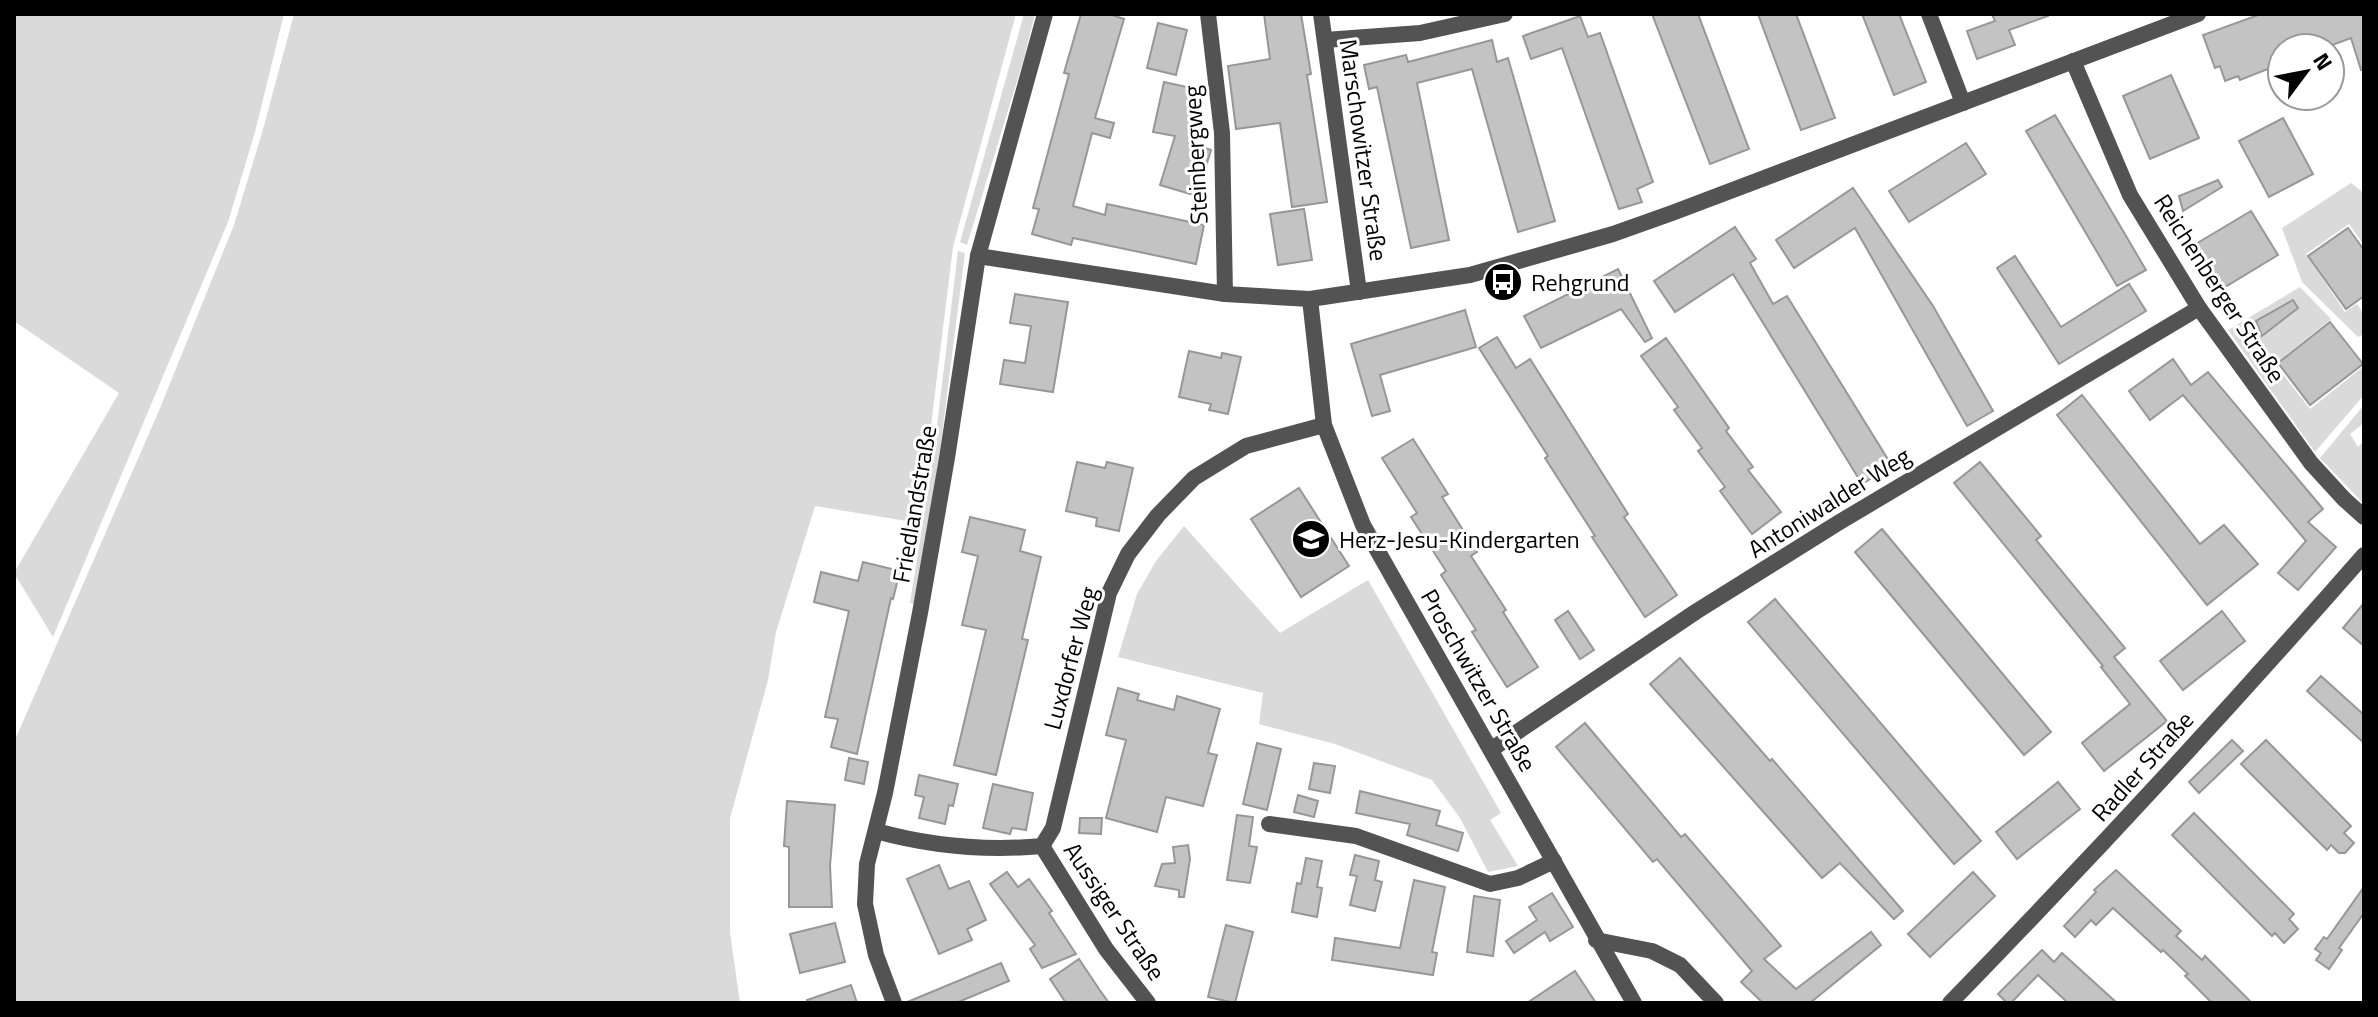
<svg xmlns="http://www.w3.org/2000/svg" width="2378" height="1017" font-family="'Titillium Web',sans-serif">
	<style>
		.green { fill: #dadada }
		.building { fill: #c3c3c3; stroke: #979797; stroke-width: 2 }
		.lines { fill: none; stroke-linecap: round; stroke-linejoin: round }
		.street { stroke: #535353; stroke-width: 16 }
		.labels { text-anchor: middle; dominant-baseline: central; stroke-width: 6; stroke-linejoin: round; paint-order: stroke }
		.street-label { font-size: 24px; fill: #000; stroke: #fff }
		.poi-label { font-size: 24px; fill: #000; stroke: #fff; text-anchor: start }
	</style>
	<rect width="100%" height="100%" fill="#fff"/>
	<g class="green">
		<polygon points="14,14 284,14 255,132 228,222 53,637 14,573 119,393 14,321"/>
		<polygon points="294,14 1016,14 953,247 919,523 815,506 776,632 768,680 730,818 730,932 740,1003 14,1003 14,742 158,413 234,225 262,133"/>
		<polygon points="1024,14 1035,14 1024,58 967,245 960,242"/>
		<polygon points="2351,183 2364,193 2364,245 2349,224 2306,254 2345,312 2357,304 2364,314 2364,334 2358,337 2302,282 2282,228"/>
		<polygon points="958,251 965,253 939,458 914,604 910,603 933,459"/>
		<polygon points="2300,287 2331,319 2275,364 2310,409 2364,366 2364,395 2315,452 2228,330"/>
		<polygon points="2364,405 2364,423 2350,434 2358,447 2364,441 2364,504 2320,458"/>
		<polygon points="1184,526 1280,633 1368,580 1501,813 1490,820 1518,866 1488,872 1460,818 1432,780 1335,744 1259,724 1263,693 1118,657 1137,594 1156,561"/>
	</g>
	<g class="building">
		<polygon points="1081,14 1109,14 1124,19 1095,118 1114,123 1110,138 1092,133 1073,206 1105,215 1107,204 1204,225 1196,264 1073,238 1071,245 1032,234 1039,209 1033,208 1069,74 1064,73"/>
		<polygon points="1264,14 1301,14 1311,74 1307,75 1327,202 1292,207 1280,123 1236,129 1228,66 1270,59"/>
		<polygon points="1652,14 1698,14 1749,149 1710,164"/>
		<polygon points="1758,14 1796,14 1835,118 1801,130"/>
		<polygon points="1862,14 1899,14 1926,82 1894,95"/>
		<polygon points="1992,14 2047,14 2048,16 2009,30 2015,45 1977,59 1967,31 1995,21"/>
		<polygon points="2261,14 2364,14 2364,69 2361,70 2351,38 2324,48 2282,48 2282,60 2272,63 2273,67 2240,80 2238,76 2225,81 2220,66 2215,68 2203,35"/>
		<polygon points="1580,16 1588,37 1600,33 1653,182 1637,189 1642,202 1619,209 1562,48 1531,59 1523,36"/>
		<polygon points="1158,23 1187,30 1176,75 1147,68"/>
		<polygon points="1492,40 1497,62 1508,58 1555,221 1518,232 1472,69 1417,83 1449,240 1411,248 1377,87 1369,89 1364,65 1406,55 1408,62"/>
		<polygon points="2171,75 2199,138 2150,159 2123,96"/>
		<polygon points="1164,82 1200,90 1189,143 1211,150 1197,196 1160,185 1175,136 1153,132"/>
		<polygon points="2055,115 2146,270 2117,286 2026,131"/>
		<polygon points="2283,118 2313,174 2269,197 2239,141"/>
		<polygon points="1966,143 1986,174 1909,222 1889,191"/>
		<polygon points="2218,180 2222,187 2183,211 2179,196"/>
		<polygon points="1853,188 1933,306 1993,411 1967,426 1855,228 1794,268 1776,240"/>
		<polygon points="1304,209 1312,260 1278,265 1270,214"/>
		<polygon points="2251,211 2278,255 2220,290 2194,245"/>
		<polygon points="1735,227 1756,259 1750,263 1773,304 1787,296 1892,466 1862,484 1733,274 1675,312 1654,281"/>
		<polygon points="2348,228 2364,250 2364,296 2346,309 2308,256"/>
		<polygon points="2015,256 2061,327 2129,284 2146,311 2059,364 1997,268"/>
		<polygon points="1618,269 1652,338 1645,342 1621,309 1541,348 1524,316"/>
		<polygon points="1015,294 1068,302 1053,392 1000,384 1004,360 1025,363 1028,345 1031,326 1010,323"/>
		<polygon points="2293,300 2298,308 2262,336 2256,321"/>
		<polygon points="1465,310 1476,347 1380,375 1390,411 1372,416 1351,344"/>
		<polygon points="2330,322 2363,364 2310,405 2278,363"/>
		<polygon points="1497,337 1516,368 1530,359 1628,514 1624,517 1677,595 1645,617 1592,537 1595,536 1545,458 1548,456 1479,348"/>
		<polygon points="1666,338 1729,428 1726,431 1753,467 1748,470 1781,512 1752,534 1720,491 1725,487 1698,451 1702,448 1674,410 1678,407 1641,356"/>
		<polygon points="1189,351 1221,358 1222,353 1241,357 1228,414 1209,410 1211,404 1179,397"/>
		<polygon points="2173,359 2191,385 2208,372 2323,509 2308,522 2336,547 2298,590 2278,573 2306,541 2183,395 2150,420 2129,391"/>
		<polygon points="2082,395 2200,544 2224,525 2258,564 2207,605 2057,415"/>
		<polygon points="1413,439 1448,494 1442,497 1477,552 1471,556 1506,610 1503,612 1538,667 1507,687 1472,632 1476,630 1441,575 1446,571 1411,517 1417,513 1382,458"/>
		<polygon points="1077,462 1105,468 1107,462 1133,468 1119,531 1096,526 1097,518 1066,511"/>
		<polygon points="1980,462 2041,536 2036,540 2125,648 2114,657 2167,721 2104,771 2082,743 2130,704 2101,667 2103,666 1954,483"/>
		<polygon points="1299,488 1349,566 1301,597 1251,519"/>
		<polygon points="970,517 1025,530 1020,551 1041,557 1022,639 1028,640 996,775 954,765 986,630 962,625 978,556 962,552"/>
		<polygon points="1882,529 2051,732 2024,755 1855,552"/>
		<polygon points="863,562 900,571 893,599 891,598 857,754 831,747 838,719 825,717 849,611 814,602 821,572 858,581"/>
		<polygon points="1775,599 1981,841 1954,864 1748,622"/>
		<polygon points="2364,603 2364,646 2343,628"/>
		<polygon points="1568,611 1594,650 1580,659 1555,620"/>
		<polygon points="2222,611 2245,641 2183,690 2160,661"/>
		<polygon points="1680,658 1770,761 1772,759 1903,911 1894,919 1840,863 1822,878 1650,684"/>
		<polygon points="2321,676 2364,715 2364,743 2307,691"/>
		<polygon points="1118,688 1139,694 1137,700 1174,710 1177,696 1220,709 1208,753 1217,755 1203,806 1166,797 1157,832 1106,818 1126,740 1106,735"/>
		<polygon points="1585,723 1681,837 1685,834 1781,946 1764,959 1796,989 1871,932 1881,945 1810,1003 1763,1003 1741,982 1752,971 1657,859 1653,862 1556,747"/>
		<polygon points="2232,740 2243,751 2199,793 2189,782"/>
		<polygon points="2266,740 2351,826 2344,833 2354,843 2345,853 2339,853 2331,845 2327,850 2241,764"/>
		<polygon points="1257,743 1281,749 1267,810 1243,804"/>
		<polygon points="849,758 868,762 864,784 845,780"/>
		<polygon points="1314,763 1335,766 1330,793 1309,789"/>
		<polygon points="919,775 958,784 953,806 949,805 945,824 919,818 924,797 915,795"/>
		<polygon points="2058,782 2080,809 2017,859 1996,832"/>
		<polygon points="993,784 1033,793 1026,830 1012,828 1010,834 983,828"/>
		<polygon points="1360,791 1440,811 1436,825 1463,833 1458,851 1407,835 1410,824 1356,813"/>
		<polygon points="1298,795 1318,801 1314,817 1294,812"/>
		<polygon points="787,801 835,805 830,866 832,907 789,907 789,847 784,846"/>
		<polygon points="2194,813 2294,914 2289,919 2298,929 2284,943 2275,933 2272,936 2172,835"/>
		<polygon points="1237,815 1253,817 1249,846 1257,847 1250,883 1227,880"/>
		<polygon points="1080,818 1102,818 1101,834 1079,833"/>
		<polygon points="1188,845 1190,859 1184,897 1179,897 1179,890 1155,886 1162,864 1175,863 1173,847"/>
		<polygon points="1355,855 1379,861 1375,880 1382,882 1375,911 1350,905 1357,876 1350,875"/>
		<polygon points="1306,858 1322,861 1317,887 1322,888 1317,917 1292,912 1297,883 1301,884"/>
		<polygon points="939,865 949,889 969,881 986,920 967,929 972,940 939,954 907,879"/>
		<polygon points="2116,870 2181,931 2176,936 2202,960 2205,956 2252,1003 2212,1003 2185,976 2188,974 2163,950 2161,952 2113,908 2096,925 2091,920 2075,937 2064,926 2096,892 2094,890"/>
		<polygon points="1007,872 1018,887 1029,879 1052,911 1049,913 1076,954 1042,968 1030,949 1035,945 990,884"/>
		<polygon points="1973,872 1995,896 1930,957 1908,934"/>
		<polygon points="1414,880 1445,887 1432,952 1437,953 1433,975 1332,960 1335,938 1400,948"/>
		<polygon points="2364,887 2364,913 2339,948 2342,950 2329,969 2316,960 2321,953 2315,949 2324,937 2327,939"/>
		<polygon points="1552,893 1573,927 1550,941 1545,932 1514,953 1506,941 1537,920 1529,907"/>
		<polygon points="1474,896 1500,900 1493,956 1467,952"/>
		<polygon points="835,923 845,962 800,973 790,934"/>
		<polygon points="1226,925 1253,932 1235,1003 1208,997"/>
		<polygon points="2042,950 2054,962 2062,953 2117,1003 2068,1003 2038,975 2011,1003 2007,1003 1998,994"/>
		<polygon points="1079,959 1099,989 1109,1003 1066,1003 1050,979"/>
		<polygon points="1001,963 1009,981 956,1003 905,1003"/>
		<polygon points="1575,971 1596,1003 1527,1003"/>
		<polygon points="851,985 857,1003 807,1003 807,1000"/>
	</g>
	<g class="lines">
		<g class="street">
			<polyline points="1208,14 1222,133 1225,294"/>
			<polyline points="1321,14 1359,292"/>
			<polyline points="1929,14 1963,103"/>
			<polyline points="1325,40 1420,33 1505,14"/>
			<polyline points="2073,61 2130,195 2199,308 2311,463 2344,499 2364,517"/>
			<polyline points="978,256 1225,294 1310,299 1470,275 1613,234 1672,213 2198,14"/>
			<polyline points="1310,299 1324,425 1363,525 1634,1003"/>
			<polyline points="1492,749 1697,611 1838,523 2199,308"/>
			<polyline points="1269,824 1356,836 1490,884 1518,878 1554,861"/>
			<path d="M876 831C930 846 987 851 1042 846L1053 828 1109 593 1128 554 1158 515 1194 478 1246 446 1324 425"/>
			<polyline points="1042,846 1106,949 1148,1003"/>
			<polyline points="1596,940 1652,951 1680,965 1716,1003"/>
			<polyline points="894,1003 876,955 865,904 867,864 885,793 920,613 947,458 978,256 1045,14"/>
			<path d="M1950 1003C2092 857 2230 708 2364 555"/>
		</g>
	</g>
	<defs>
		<symbol id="bus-disc" viewBox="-11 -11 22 22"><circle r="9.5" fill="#000" stroke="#fff"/><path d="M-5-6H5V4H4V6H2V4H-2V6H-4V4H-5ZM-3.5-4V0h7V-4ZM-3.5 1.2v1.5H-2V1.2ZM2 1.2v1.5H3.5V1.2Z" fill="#fff"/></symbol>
		<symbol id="school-disc" viewBox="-11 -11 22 22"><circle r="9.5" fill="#000" stroke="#fff"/><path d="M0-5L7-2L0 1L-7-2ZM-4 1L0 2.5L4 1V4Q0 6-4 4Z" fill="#fff"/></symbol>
	</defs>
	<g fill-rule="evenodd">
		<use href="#bus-disc" x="1481" y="260" width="44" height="44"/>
		<use href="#school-disc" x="1289" y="517" width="44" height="44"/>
	</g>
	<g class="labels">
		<g class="street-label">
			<text transform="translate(1364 150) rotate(82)">Marschowitzer Straße</text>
			<text transform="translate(1195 155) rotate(-93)">Steinbergweg</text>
			<text transform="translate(2220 288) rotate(57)">Reichenberger Straße</text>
			<text transform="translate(1829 502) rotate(-32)">Antoniwalder Weg</text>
			<text transform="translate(914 504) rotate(-80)">Friedlandstraße</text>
			<text transform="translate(1070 658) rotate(-75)">Luxdorfer Weg</text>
			<text transform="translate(1479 680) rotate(60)">Proschwitzer Straße</text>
			<text transform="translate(2142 766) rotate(-48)">Radler Straße</text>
			<text transform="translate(1115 911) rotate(56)">Aussiger Straße</text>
		</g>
		<g class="poi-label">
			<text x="1531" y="282">Rehgrund</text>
			<text x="1339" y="539">Herz-Jesu-Kindergarten</text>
		</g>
	</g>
	<rect width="2378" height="1017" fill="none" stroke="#000000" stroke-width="32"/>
	<g transform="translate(2306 72) rotate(58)"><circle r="38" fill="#ffffff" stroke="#999999" stroke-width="2"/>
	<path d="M0-6L14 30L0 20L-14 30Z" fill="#000000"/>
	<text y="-12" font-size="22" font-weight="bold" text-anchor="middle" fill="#000000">N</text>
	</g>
</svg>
